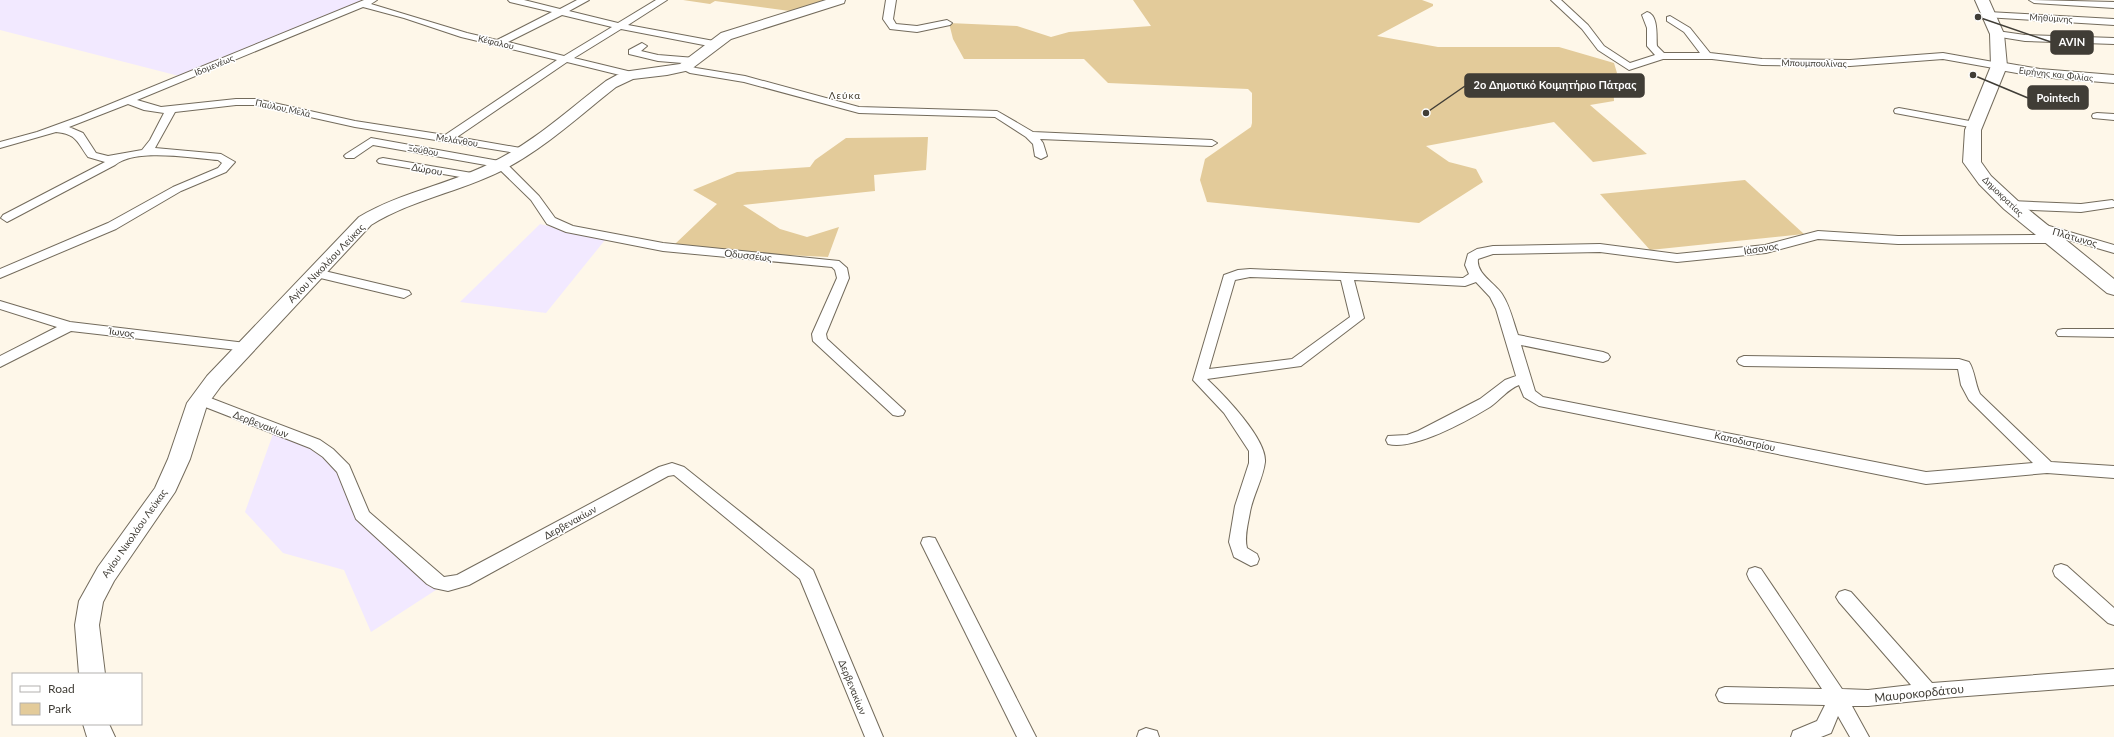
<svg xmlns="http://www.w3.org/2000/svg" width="2114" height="737" font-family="Lato,sans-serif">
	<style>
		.industrial { fill: #f2e9ff }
		.green { fill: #e3cb9a }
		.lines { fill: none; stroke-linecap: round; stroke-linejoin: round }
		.street-casing { stroke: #736b5c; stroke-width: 2 }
		.secondary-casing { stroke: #736b5c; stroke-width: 2 }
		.primary-casing { stroke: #736b5c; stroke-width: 2 }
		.street { fill: #fff; fill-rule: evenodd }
		.secondary { fill: #fff; fill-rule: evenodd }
		.primary { fill: #fff; fill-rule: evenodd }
		.labels { text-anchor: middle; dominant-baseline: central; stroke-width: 3; stroke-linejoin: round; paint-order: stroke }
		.far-street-label { font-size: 9px; fill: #403d36; stroke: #fff }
		.far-quarter-label { font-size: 10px; letter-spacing: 1px; fill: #423b2c; stroke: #fff }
		.street-label { font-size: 10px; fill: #403d36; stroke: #fff }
		.near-street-label { font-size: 12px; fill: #403d36; stroke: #fff }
		.leader { fill: none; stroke: #403d36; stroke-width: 1.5 }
		.callout-dot { fill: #403d36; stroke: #fff; stroke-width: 1.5 }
		.callout { fill: #403d36; stroke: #403d36; stroke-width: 1.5 }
		.callout-label { font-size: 11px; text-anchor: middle; font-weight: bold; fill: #fff }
	</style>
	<rect width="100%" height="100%" fill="#fef7e9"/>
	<g class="industrial">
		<polygon points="0,0 365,0 179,76 0,30"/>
		<polygon points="540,224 605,240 546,313 460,302"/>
		<polygon points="273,434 315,446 344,471 360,515 439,588 371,632 344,570 283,553 245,512"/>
	</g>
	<g class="green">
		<polygon points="683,0 828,0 797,12 715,1 710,4"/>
		<polygon points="1133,0 1422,0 1433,4 1433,6 1377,36 1438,47 1559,47 1614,63 1617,73 1613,80 1614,101 1590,105 1647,154 1593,162 1554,122 1426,146 1449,162 1476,169 1483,182 1419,223 1207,202 1200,180 1205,159 1251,127 1252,123 1252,93 1248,89 1108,83 1084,59 964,59 953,39 949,23 1017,26 1051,37 1069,32 1151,26"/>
		<polygon points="928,137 926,170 874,175 875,191 743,205 780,229 807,237 839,227 828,257 745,253 675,244 717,204 693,190 737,172 810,167 815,160 846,138"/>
		<polygon points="1745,180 1804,234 1650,250 1600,194"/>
	</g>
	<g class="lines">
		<defs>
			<g id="street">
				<path d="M364 0H377L371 4 467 33 497 40 552 12 510 2 508 0H524L560 9 577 0H589L569 11 618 23 656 0H667L628 25 714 41 719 44 714 47 621 29 574 58 636 73V77L632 78 567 62 457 137 526 149 528 151 522 154 355 127 256 105H236L175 112 155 148 221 154 235 162 226 172 181 191 116 229 0 278V269L108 223 173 187 218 168 222 163 218 160C191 158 136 148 115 165L7 222 1 218 3 215 105 162 88 157C77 142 77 134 56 132L0 148V142L37 132 81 116ZM363 7 404 18 461 37 557 60 445 135 355 121 256 99H236L161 107 137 100ZM562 15 612 27 564 56 508 42ZM128 104 144 110 164 113 150 140 142 150 108 156 96 153 83 133 69 127Z"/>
				<polygon points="886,0 896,0 893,19 896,24 917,26 947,20 952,23 950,25 917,32 890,29 883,19"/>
				<path d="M1551 0H1561L1588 25 1604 46 1630 63 1655 55 1647 46V28L1642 15 1647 12C1659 15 1656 37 1657 46L1664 53H1700L1684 32 1667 21V17L1670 16 1690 28 1710 53 1762 59 1850 60 1943 53 1999 63 2004 66 1999 69 1943 59 1850 66 1762 65 1712 59H1663L1629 70 1598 50 1582 29Z"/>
				<polygon points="2029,0 2114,2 2114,8 2034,3"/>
				<polygon points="1988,12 2114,19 2114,25 1985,17 1985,13"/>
				<polygon points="1997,31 2025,35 2114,38 2114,44 2025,41 1994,36 1992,34"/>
				<polygon points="642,43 647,46 641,51 658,55 695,58 700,61 695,64 658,61 629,54 629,50"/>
				<polygon points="683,64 696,68 745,76 859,107 997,111 1033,132 1212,140 1217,143 1212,146 1040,139 1043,143 1047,156 1041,159 1035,156 1033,144 1026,137 995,117 859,113 744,82 690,73 678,67"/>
				<polygon points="1899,108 1975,122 1980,125 1975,128 1895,113 1894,111 1895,109"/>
				<polygon points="2097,113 2114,114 2114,120 2093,118 2092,116 2093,114"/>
				<polygon points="371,138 505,162 539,196 555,218 573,226 663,243 839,261 847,268 849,278 826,334 827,339 905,411 903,415 898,416 893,415 813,341 812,334 837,278 835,270 832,267 663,251 566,232 547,224 531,200 497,167 373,145 354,158 346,158 344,156 346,154"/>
				<polygon points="383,158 472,173 478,176 472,179 379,163 377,161 379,159"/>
				<polygon points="2112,200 2114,201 2114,207 2081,212 2011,209 2005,205 2011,201 2081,204"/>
				<polygon points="2039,223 2114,245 2114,253 2035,230 2033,227"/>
				<path d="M1818 231 1898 236 2051 235 2057 239 2051 243 1898 244 1818 239 1766 253 1677 262 1600 252 1493 254 1478 259C1476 274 1494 282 1502 294 1510 306 1513 321 1518 335L1603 352 1608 354 1610 357 1608 360 1603 362 1521 345 1535 391 1543 397 1926 472 2033 463 1969 400 1961 385 1958 369 1744 366 1739 364 1737 361 1739 358 1744 356 1959 359 1969 362C1975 371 1975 384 1980 394L2051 462 2114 466V478L2047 473 1926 484 1539 406 1524 397 1519 385C1508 389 1500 400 1490 407 1467 421 1413 451 1388 444L1386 440 1388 436 1407 435 1418 431 1480 399 1505 380 1516 376 1496 309 1490 297 1476 282 1465 286 1354 280 1364 318 1301 366 1207 379C1224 395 1267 439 1265 462 1263 479 1253 495 1250 512 1248 524 1244 537 1247 548L1257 554 1259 559 1257 564 1251 566 1234 557 1229 542 1235 506 1249 463V451L1224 413 1193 380 1224 275 1238 270 1250 269 1463 278 1469 274 1465 265 1468 254 1477 249 1493 246 1600 244 1677 254 1765 245ZM1250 277 1341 280 1350 317 1292 359 1209 369 1235 280Z"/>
				<polygon points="316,269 409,291 411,294 404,298 312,276 310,273 312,270"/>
				<polygon points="0,301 70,322 246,343 251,344 253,347 251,350 246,351 71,331 0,367 0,356 57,327 0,309"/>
				<polygon points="2063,329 2114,329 2114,337 2058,336 2056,333 2058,330"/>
				<polygon points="200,394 320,440 333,449 349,465 369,512 444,577 457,575 659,467 672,463 684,467 813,570 883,737 865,737 800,579 674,475 668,476 469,585 448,591 434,588 427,584 356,519 337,472 323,457 310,448 195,403 193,399 195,395"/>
				<polygon points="929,537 935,538 1036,737 1017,737 921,543 923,538"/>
				<polygon points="2061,564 2067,566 2114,608 2114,625 2108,623 2055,576 2053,571 2055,566"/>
				<polygon points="1755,567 1761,569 1842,689 1868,690 1911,685 1839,602 1836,597 1839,592 1845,590 1851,592 1932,683 2114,669 2114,685 1954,697 1868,706 1852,706 1869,737 1850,737 1838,716 1831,733 1821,737 1791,737 1793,731 1817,721 1825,705 1725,703 1719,701 1716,695 1719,689 1725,687 1822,689 1749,579 1747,574 1749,569"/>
				<polygon points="1146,728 1157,731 1159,737 1137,737 1139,731"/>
			</g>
			<g id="secondary">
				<path d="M826 0H845L844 3 731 39 690 70 667 75 633 79 616 87C579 116 545 148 503 170 460 192 413 199 371 225L221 386 207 405 190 459 175 492 114 581 103 602 99 625 105 674H79L75 625 79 601 98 567 155 488 168 459 187 403 207 376 359 217C401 192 448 185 491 163 534 142 568 110 606 81L617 75 630 71 680 64 721 33Z"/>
				<polygon points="1999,62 2040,69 2114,75 2114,83 2040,77 1994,69 1992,66 1994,63"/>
				<polygon points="83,724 109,724 115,737 87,737"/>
			</g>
			<polygon id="primary" points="1975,0 1989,0 2004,34 2007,66 1981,130 1981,162 1991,176 2018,201 2114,279 2114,295 2107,293 2004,209 1979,184 1963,162 1965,130 1991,66 1990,34"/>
		</defs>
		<use href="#street" class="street-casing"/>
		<use href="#secondary" class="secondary-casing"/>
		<use href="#primary" class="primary-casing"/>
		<use href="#street" class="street"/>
		<use href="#secondary" class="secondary"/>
		<use href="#primary" class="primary"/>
	</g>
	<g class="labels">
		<g class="far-street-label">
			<text transform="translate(2051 18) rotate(3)">Μηθύμνης</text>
			<text transform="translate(496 42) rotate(13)">Κέφαλου</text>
			<text transform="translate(1814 63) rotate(1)">Μπουμπουλίνας</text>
			<text transform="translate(214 65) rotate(-22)">Ιδομενέως</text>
			<text transform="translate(2056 74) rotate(6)">Ειρήνης και Φιλίας</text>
			<text transform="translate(283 108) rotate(12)">Παύλου Μελά</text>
			<text transform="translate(457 140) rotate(9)">Μελάνθου</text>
			<text transform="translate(423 150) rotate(10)">Ξούθου</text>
			<text transform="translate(2003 196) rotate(44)">Δημοκρατίας</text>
		</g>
		<g class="far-quarter-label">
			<text x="845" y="95">Λεύκα</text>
		</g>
		<g class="street-label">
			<text transform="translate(427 169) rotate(10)">Δώρου</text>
			<text transform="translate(2075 237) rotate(16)">Πλάτωνος</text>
			<text transform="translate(1761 248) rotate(-9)">Ιάσονος</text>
			<text transform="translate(748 255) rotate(6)">Οδυσσέως</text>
			<text transform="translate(326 263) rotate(-46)">Αγίου Νικολάου Λεύκας</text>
			<text transform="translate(122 332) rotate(7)">Ίωνος</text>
			<text transform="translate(261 424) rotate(21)">Δερβενακίων</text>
			<text transform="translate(1745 441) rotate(12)">Καποδιστρίου</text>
			<text transform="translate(570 522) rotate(-29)">Δερβενακίων</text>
			<text transform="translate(134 533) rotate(-55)">Αγίου Νικολάου Λεύκας</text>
			<text transform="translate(853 687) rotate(68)">Δερβενακίων</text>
		</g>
		<g class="near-street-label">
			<text transform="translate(1919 693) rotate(-6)">Μαυροκορδάτου</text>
		</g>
	</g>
	<path class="leader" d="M1978 17L2051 42M1426 113L1465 86M1973 75L2028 98"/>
	<g class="callout-dot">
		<circle cx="1978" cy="17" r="4"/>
		<circle cx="1426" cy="113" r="4"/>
		<circle cx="1973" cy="75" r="4"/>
	</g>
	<g class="callout">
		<rect x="2051" y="31" width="42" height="23" rx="4"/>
		<rect x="1465" y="74" width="179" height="23" rx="4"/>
		<rect x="2028" y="86" width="60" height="23" rx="4"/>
	</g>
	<g class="callout-label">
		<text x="2072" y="46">AVIN</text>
		<text x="1555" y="89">2o Δημοτικό Κοιμητήριο Πάτρας</text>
		<text x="2058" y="102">Pointech</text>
	</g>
	<rect x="12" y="673" width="130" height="52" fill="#ffffff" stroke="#b3b1af"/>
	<rect x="20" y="686" width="20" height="6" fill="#ffffff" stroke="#b3b1af"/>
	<text x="48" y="693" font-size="12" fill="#403d36">Road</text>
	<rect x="20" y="703" width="20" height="12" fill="#e3cb9a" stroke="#b3b1af"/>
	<text x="48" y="713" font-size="12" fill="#403d36">Park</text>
</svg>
